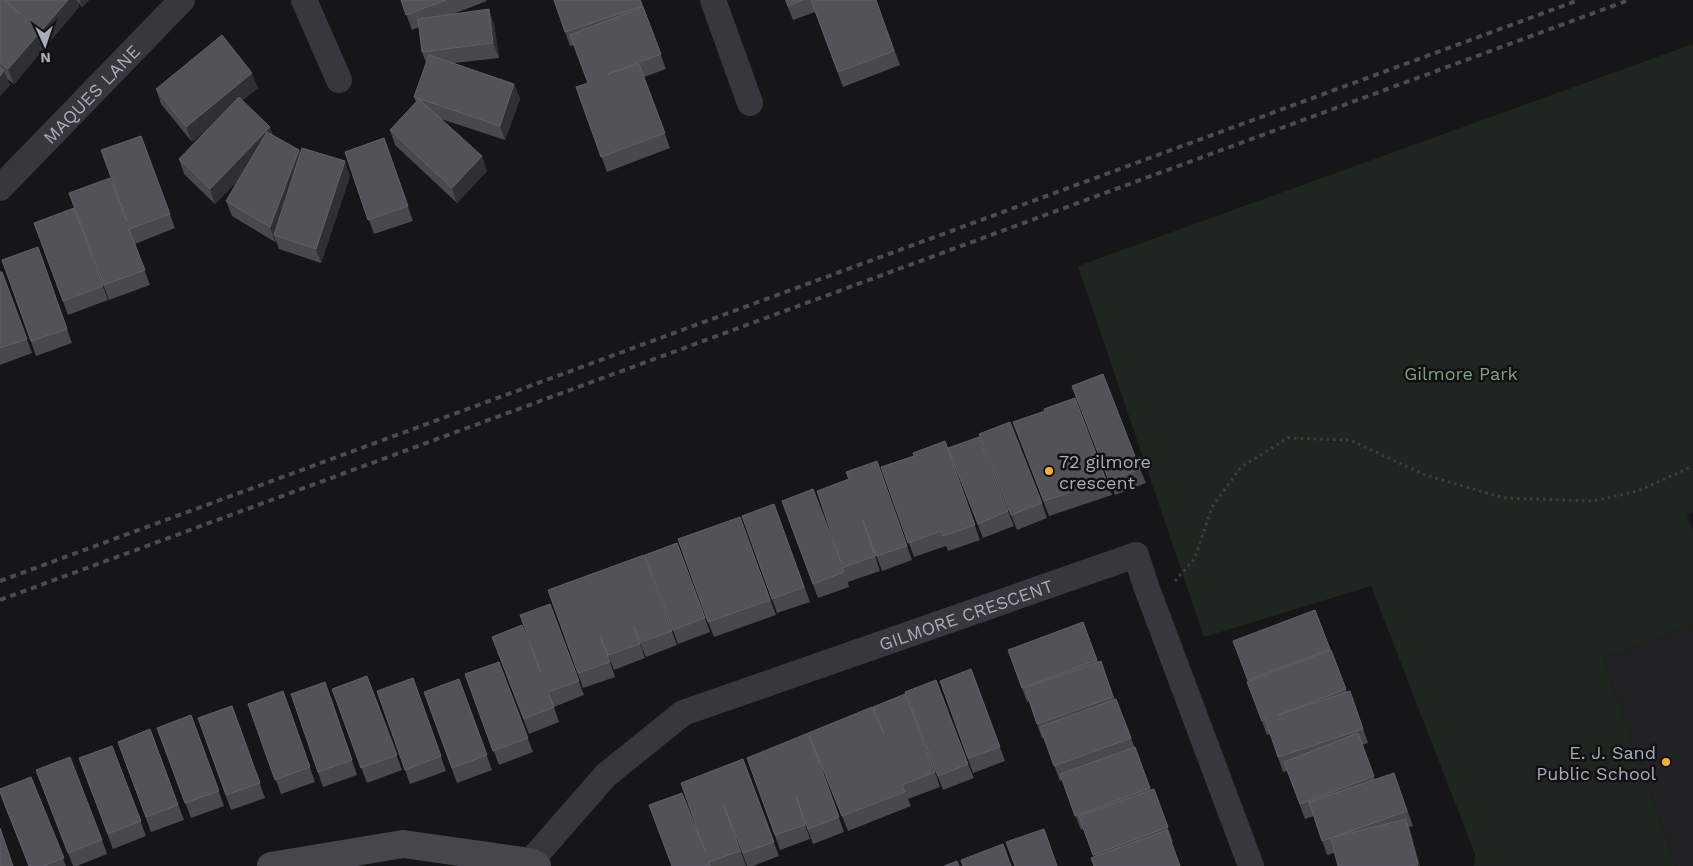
<svg xmlns="http://www.w3.org/2000/svg" width="1693" height="866" font-family="'Work Sans',sans-serif">
	<style>
		.built { fill: #222225 }
		.green { fill: #1e261f }
		.lines { fill: none; stroke-linecap: round; stroke-linejoin: round }
		.path { stroke: #3d3f44; stroke-width: 3; stroke-dasharray: 2.5 4; stroke-linecap: butt }
		.street { stroke: #37383d; stroke-width: 26 }
		.secondary { stroke: #45474d; stroke-width: 28 }
		.rail { stroke: #4a4c52; stroke-width: 4; stroke-dasharray: 6 5; stroke-linecap: butt }
		.wall { fill: #47494d }
		.shaded-wall { fill: #2f3033 }
		.building { fill: #525359; stroke: #5f6168 }
		.poi-dot { fill: #f2b134; stroke: #111113; stroke-width: 2 }
		.labels { text-anchor: middle; dominant-baseline: central; stroke-width: 5; stroke-linejoin: round; paint-order: stroke }
		.street-label { font-size: 18px; fill: #a8adb8; stroke: #111113 }
		.park-label { font-size: 18px; fill: #7fa381; stroke: #111113 }
		.poi-label { font-size: 18px; fill: #a8adb8; stroke: #111113; text-anchor: start }
	</style>
	<rect width="100%" height="100%" fill="#161618"/>
	<polygon class="built" points="1693,624 1693,866 1676,866 1603,659"/>
	<polygon class="green" points="1693,44 1693,512 1687,514 1693,531 1693,624 1603,659 1676,866 1474,866 1475,854 1371,586 1204,637 1078,266"/>
	<g class="lines">
		<polyline class="path" points="1175,581 1195,558 1212,507 1241,467 1288,438 1350,440 1425,475 1504,498 1593,501 1638,491 1693,466"/>
		<g class="street">
			<polyline points="304,0 339,80"/>
			<polyline points="713,0 750,103"/>
			<path id="s1" d="M0 188 182 0"/>
			<path id="s2" d="M530 862 606 775 683 713 1136 555 1146 586 1251 866"/>
		</g>
		<polyline class="secondary" points="271,866 403,844 530,862 537,866"/>
		<g class="rail">
			<polyline points="0,581 1579,0"/>
			<polyline points="0,600 1629,0"/>
		</g>
	</g>
	<g class="wall">
		<polygon points="0,0 89,0 82,7 78,2 79,7 14,84 7,79 10,85 0,96"/>
		<polygon points="401,0 486,0 487,1 453,14 494,24 499,58 454,63 514,84 520,99 505,140 441,119 487,171 457,203 395,145 390,130 416,102 414,97 426,63 422,52 419,27 412,30"/>
		<polygon points="554,0 641,0 666,69 644,77 670,148 607,172 576,87 588,83 574,45 570,46"/>
		<polygon points="785,0 876,0 900,65 843,87 815,12 793,20"/>
		<polygon points="258,88 242,100 273,135 299,150 300,154 350,176 321,263 279,249 276,241 275,242 232,216 226,201 238,180 215,204 184,174 179,159 213,124 192,142 161,104 156,89"/>
		<polygon points="141,136 175,228 135,244 150,285 109,300 69,193 127,220"/>
		<polygon points="384,138 413,221 374,234 345,152"/>
		<polygon points="74,208 108,300 68,315 34,223"/>
		<polygon points="38,247 72,343 36,356 2,260"/>
		<polygon points="0,272 2,272 32,353 0,365"/>
		<polygon points="1072,386 1140,469 1146,483 1115,495"/>
		<polygon points="1075,398 1112,495 1049,516 1013,422 1045,411"/>
		<polygon points="979,434 1042,503 1047,518 1017,530"/>
		<polygon points="945,441 980,540 948,551 946,546 914,557 881,467 914,456"/>
		<polygon points="948,448 1008,511 1014,526 983,538"/>
		<polygon points="877,461 912,560 882,571 870,538 880,571 848,582 849,587 818,598 782,501 841,562 849,479"/>
		<polygon points="774,504 810,602 777,613 742,516"/>
		<polygon points="740,517 776,615 714,637 708,622"/>
		<polygon points="677,543 710,632 678,644 645,555"/>
		<polygon points="644,555 677,645 646,657 639,641 645,658 614,670 606,650 615,677 583,688 548,590"/>
		<polygon points="550,604 584,695 554,707 559,722 529,734 497,651 540,668"/>
		<polygon points="1315,610 1347,692 1350,691 1355,705 1368,743 1362,745 1375,779 1394,773 1413,826 1409,827 1420,866 1338,866 1334,853 1327,855 1314,816 1305,819 1287,771 1283,772 1270,734 1267,735 1233,641"/>
		<polygon points="1083,622 1098,662 1101,661 1115,700 1116,699 1151,790 1154,789 1173,842 1094,857 1083,829 1081,830 1062,780 1060,781 1044,738 1042,738 1029,701 1027,702 1008,650"/>
		<polygon points="499,662 533,752 499,765 465,674"/>
		<polygon points="971,669 1005,761 973,773 940,681"/>
		<polygon points="367,676 402,770 367,783 332,689"/>
		<polygon points="413,678 446,771 410,784 377,691"/>
		<polygon points="459,679 492,770 457,783 424,692"/>
		<polygon points="283,691 315,782 281,794 248,704"/>
		<polygon points="291,694 331,697 357,775 323,787"/>
		<polygon points="232,706 265,798 231,810 198,718"/>
		<polygon points="910,706 968,764 974,778 943,790"/>
		<polygon points="191,715 224,806 191,818 157,728"/>
		<polygon points="880,725 935,772 940,787 908,799 911,806 848,831 816,752 844,832 813,844 801,812 810,839 780,850 747,758"/>
		<polygon points="150,729 184,820 151,832 118,742"/>
		<polygon points="112,746 146,836 113,849 79,758"/>
		<polygon points="743,759 779,856 753,866 747,866 730,821 746,866 672,866 705,851"/>
		<polygon points="36,770 102,840 107,854 77,866 73,866"/>
		<polygon points="31,777 66,866 29,866 4,804 0,792"/>
	</g>
	<g class="shaded-wall">
		<polygon points="68,0 77,0 79,7 14,84 8,69"/>
		<polygon points="80,0 89,0 82,7"/>
		<polygon points="489,9 494,24 499,58 493,43"/>
		<polygon points="4,71 10,85 0,96 0,76"/>
		<polygon points="252,73 258,88 192,142 186,127"/>
		<polygon points="514,84 520,99 505,140 500,126"/>
		<polygon points="270,127 276,142 215,204 210,189"/>
		<polygon points="299,150 304,165 274,235 276,241 275,242 270,227"/>
		<polygon points="482,156 487,171 457,203 452,188"/>
		<polygon points="345,161 350,176 321,263 316,249"/>
		<polygon points="863,520 869,534 880,571"/>
		<polygon points="1406,819 1411,834 1420,866 1418,866 1418,864"/>
	</g>
	<g class="building">
		<polygon points="0,0 4,0 20,14 5,0 68,0 8,69 0,62"/>
		<polygon points="401,0 446,0 406,15"/>
		<polygon points="554,0 640,0 642,6 565,32"/>
		<polygon points="786,0 803,0 788,6"/>
		<polygon points="811,0 876,0 894,51 838,72"/>
		<polygon points="643,7 661,54 608,74 639,64 665,133 601,157 576,87 588,83 570,35"/>
		<polygon points="489,9 493,43 422,52 418,19"/>
		<polygon points="222,35 252,73 186,127 156,89"/>
		<polygon points="429,55 514,84 500,126 414,97"/>
		<polygon points="0,67 4,71 0,76"/>
		<polygon points="239,97 270,127 210,189 179,159"/>
		<polygon points="419,99 482,156 452,188 390,130"/>
		<polygon points="267,132 299,150 270,227 226,201"/>
		<polygon points="141,136 170,214 129,229 145,270 104,285 69,193 110,178 127,221 101,150"/>
		<polygon points="384,138 408,206 368,220 345,152"/>
		<polygon points="302,148 345,161 316,249 274,235"/>
		<polygon points="74,208 103,286 63,301 34,223"/>
		<polygon points="38,247 67,329 31,341 2,260"/>
		<polygon points="0,272 2,272 27,339 0,348"/>
		<polygon points="1103,374 1140,469 1109,481 1072,386"/>
		<polygon points="1075,398 1106,480 1044,501 1013,422 1045,411 1044,409"/>
		<polygon points="1010,422 1042,503 1011,515 979,434"/>
		<polygon points="979,437 1008,511 978,524 948,448"/>
		<polygon points="945,441 975,525 943,536 941,531 908,543 881,467 914,456 913,453"/>
		<polygon points="877,461 907,546 876,556 863,520 875,556 842,568 844,572 813,584 782,501 813,489 841,562 817,491 849,479 846,472"/>
		<polygon points="774,504 804,587 772,599 742,516"/>
		<polygon points="740,517 770,600 708,622 678,539"/>
		<polygon points="677,543 705,618 673,630 645,555"/>
		<polygon points="644,555 672,631 641,642 634,627 640,644 608,655 600,635 610,662 578,673 548,590"/>
		<polygon points="550,604 579,681 548,692 554,707 524,719 492,637 522,625 541,672 520,615"/>
		<polygon points="1315,610 1330,649 1248,680 1233,641"/>
		<polygon points="1083,622 1097,660 1022,688 1008,650"/>
		<polygon points="1331,650 1346,689 1278,715 1350,691 1363,729 1278,757 1265,719 1262,721 1247,682"/>
		<polygon points="1101,661 1113,697 1037,724 1025,688"/>
		<polygon points="499,662 528,738 493,751 465,674"/>
		<polygon points="971,669 1000,747 968,758 940,681"/>
		<polygon points="367,676 397,755 361,768 332,689"/>
		<polygon points="413,678 441,756 405,770 377,691"/>
		<polygon points="459,679 487,755 452,768 424,692"/>
		<polygon points="936,680 968,764 938,776 905,692"/>
		<polygon points="325,682 352,760 318,772 291,694"/>
		<polygon points="283,691 310,767 275,780 248,704"/>
		<polygon points="905,694 935,772 902,785 905,792 842,816 810,737 839,817 808,829 796,796 805,825 775,835 747,758 872,707 884,734 873,707"/>
		<polygon points="1116,699 1131,738 1054,766 1040,727"/>
		<polygon points="232,706 260,783 226,795 198,718"/>
		<polygon points="191,715 219,791 185,803 157,728"/>
		<polygon points="150,729 178,805 146,817 118,742"/>
		<polygon points="1358,733 1374,776 1300,804 1284,762"/>
		<polygon points="112,746 141,821 108,834 79,758"/>
		<polygon points="1135,747 1150,788 1075,816 1060,774"/>
		<polygon points="70,757 102,840 68,853 36,770"/>
		<polygon points="743,759 774,842 743,853 724,806 740,851 709,862 710,866 672,866 649,805 682,793 705,851 681,783"/>
		<polygon points="1394,773 1407,811 1334,837 1406,819 1418,864 1407,866 1338,866 1331,838 1322,841 1309,802"/>
		<polygon points="31,777 64,858 43,866 29,866 0,792 0,789"/>
		<polygon points="1154,789 1168,827 1093,855 1079,816"/>
		<polygon points="0,828 13,866 0,866"/>
		<polygon points="1044,829 1057,866 1015,866 1006,842"/>
		<polygon points="1167,830 1180,866 1094,866 1091,858"/>
		<polygon points="1003,844 1011,866 963,866 961,860"/>
		<polygon points="957,861 959,866 944,866"/>
	</g>
	<g class="poi-dot">
		<circle cx="1049" cy="471" r="5"/>
		<circle cx="1666" cy="762" r="5"/>
	</g>
	<g class="labels">
		<g class="street-label">
			<text stroke="none"><textPath href="#s1" startOffset="131">MAQUES LANE</textPath></text>
			<text stroke="none"><textPath href="#s2" startOffset="514">GILMORE CRESCENT</textPath></text>
		</g>
		<g class="park-label">
			<text x="1461" y="373">Gilmore Park</text>
		</g>
		<g class="poi-label">
			<text x="1059" y="461">72 gilmore<tspan x="1059" dy="21">crescent</tspan></text>
			<text x="1656" y="752" text-anchor="end">E. J. Sand<tspan x="1656" dy="21">Public School</tspan></text>
		</g>
	</g>
	<g transform="translate(45 45) rotate(177)" stroke="#111113" stroke-width="4" paint-order="stroke">
	<path d="M0-4L9 19L0 12L-9 19Z" fill="#a8adb8"/>
	<text y="-8" font-size="14" font-weight="bold" text-anchor="middle" fill="#a8adb8">N</text>
	</g>
</svg>
